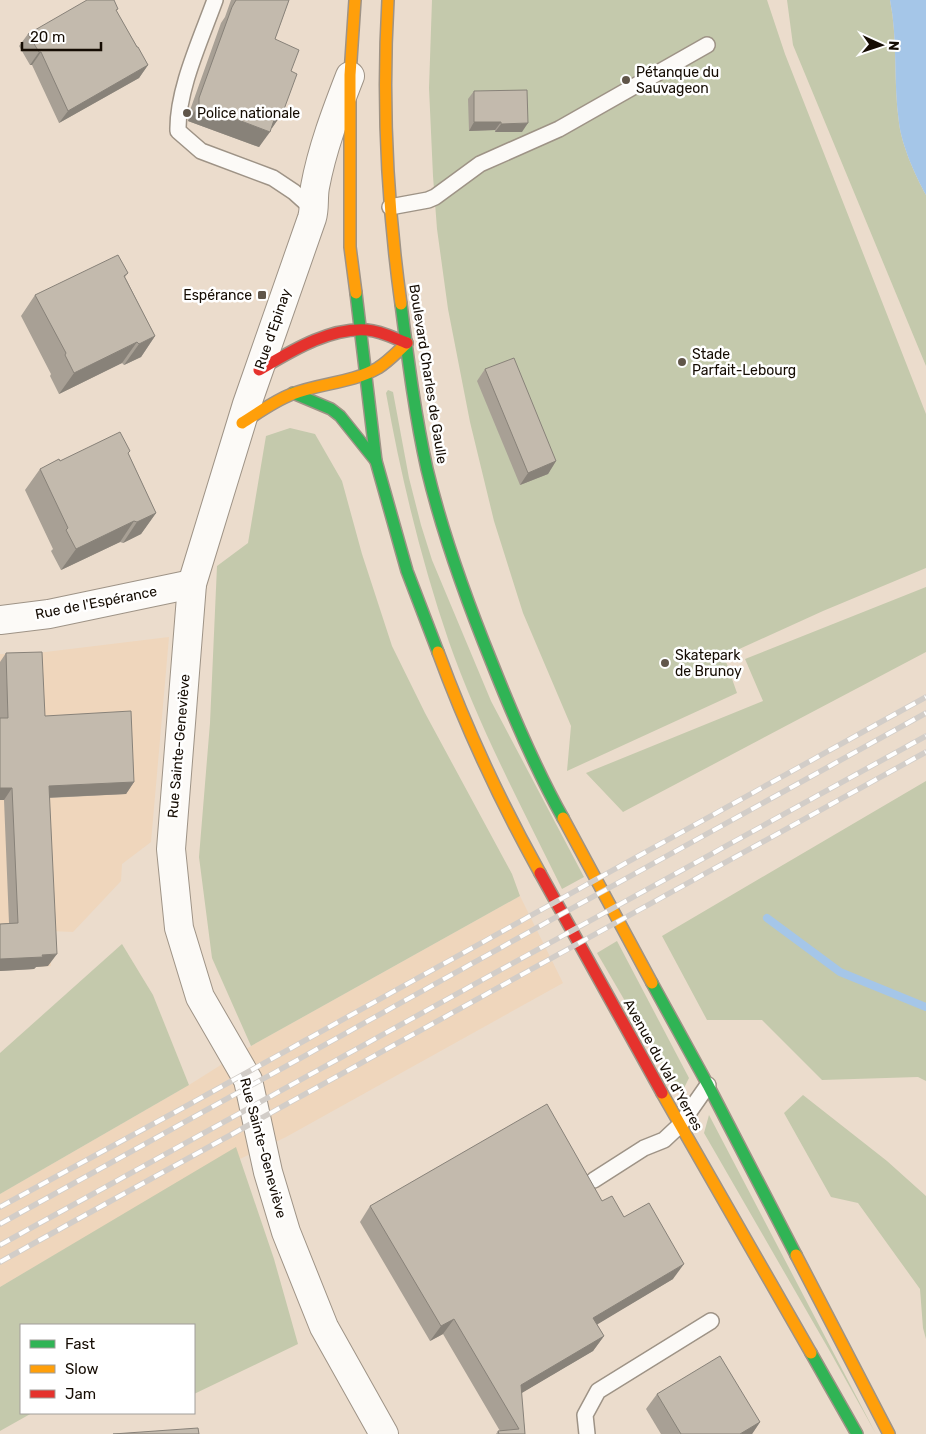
<svg xmlns="http://www.w3.org/2000/svg" width="926" height="1434" font-family="Rubik,sans-serif">
	<style>
		.built { fill: #efd6bc }
		.green { fill: #c4c9ac }
		.water { fill: #a5c6e8 }
		.lines { fill: none; stroke-linecap: round; stroke-linejoin: round }
		.stream { stroke: #a5c6e8; stroke-width: 8 }
		.lane-casing { stroke: #9e9386; stroke-width: 18 }
		.street-casing { stroke: #9e9386; stroke-width: 30 }
		.fast-casing { stroke: #9e9386; stroke-width: 14 }
		.slow-casing { stroke: #9e9386; stroke-width: 14 }
		.jam-casing { stroke: #9e9386; stroke-width: 14 }
		.lane { stroke: #fcfaf7; stroke-width: 15 }
		.street { stroke: #fcfaf7; stroke-width: 28 }
		.fast { stroke: #30b455; stroke-width: 11 }
		.slow { stroke: #ff9f0a; stroke-width: 11 }
		.jam { stroke: #e5322d; stroke-width: 11 }
		.rail-casing { stroke: #d2cdc8; stroke-width: 5.5 }
		.rail { stroke: #fff; stroke-width: 4; stroke-dasharray: 11; stroke-linecap: butt }
		.wall { fill: #a8a095 }
		.shaded-wall { fill: #888279 }
		.building { fill: #c3baad; stroke: #888279 }
		.poi-dot { fill: #605549; stroke: #fff; stroke-width: 2 }
		.labels { text-anchor: middle; dominant-baseline: central; stroke-width: 5; stroke-linejoin: round; paint-order: stroke }
		.poi-label { font-size: 14px; fill: #150c03; stroke: #fff; text-anchor: start }
		.street-label { font-size: 14px; fill: #150c03; stroke: #fff }
	</style>
	<rect width="100%" height="100%" fill="#ebdccc"/>
	<g class="built">
		<polygon points="169,637 151,842 122,864 121,881 73,932 50,931 51,966 0,970 0,654 29,654"/>
		<polygon points="520,896 563,983 286,1137 121,1216 0,1287 0,1194 189,1085 251,1046"/>
	</g>
	<g class="green">
		<polygon points="432,0 767,0 785,54 926,414 926,568 823,611 724,656 737,693 567,771 571,726 523,613 494,521 470,422 448,309 437,229 433,176 429,88"/>
		<path d="M787 0H890C898 40 893 82 899 123 902 146 915 175 926 195V366L793 45Z"/>
		<path d="M388 390 393 392 409 478 421 525 432 560 491 701 584 877 562 889C522 808 479 727 449 642 421 560 401 477 386 393Z"/>
		<polygon points="290,428 315,434 342,481 362,554 392,646 425,713 512,874 520,896 251,1046 212,958 199,857 210,723 217,566 248,543 266,436"/>
		<polygon points="926,587 926,652 623,812 586,773 763,701 745,659"/>
		<polygon points="926,781 926,1081 918,1077 822,1080 762,1020 707,1020 662,936"/>
		<polygon points="617,941 689,1078 682,1092 678,1092 597,953"/>
		<polygon points="122,944 153,995 189,1085 0,1194 0,1053"/>
		<polygon points="803,1095 887,1161 926,1196 926,1339 923,1328 920,1289 858,1203 831,1197 784,1113"/>
		<polygon points="709,1115 876,1434 828,1348 704,1133"/>
		<polygon points="236,1147 274,1259 298,1344 194,1394 194,1325 21,1325 21,1413 32,1413 0,1431 0,1287"/>
	</g>
	<path class="water" d="M890 0H926V195C915 175 902 146 899 123 893 82 898 40 890 0Z"/>
	<g class="lines">
		<polyline class="stream" points="767,918 840,972 926,1007"/>
		<defs>
			<g id="lane">
				<path d="M215 0C201 39 177 90 178 131L201 151 273 178 294 192 314 210"/>
				<polyline points="390,207 428,200 435,197 480,164 559,129 707,45"/>
				<polyline points="594,1180 644,1148 664,1140 680,1125 708,1085"/>
				<polyline points="587,1434 585,1415 598,1391 711,1321"/>
			</g>
			<g id="street">
				<path d="M350 76C336 112 322 149 315 187 313 198 315 208 312 218L247 404 192 584 171 849 179 928 200 997 248 1080 268 1172 286 1232 324 1327 384 1434"/>
				<polyline points="0,620 49,614 192,584"/>
			</g>
			<g id="fast">
				<polyline points="356,293 376,461 407,571 438,652"/>
				<path d="M401 304C408 359 415 415 427 469 443 536 466 599 492 663 513 716 535 768 563 818"/>
				<polyline points="293,393 331,409 340,416 376,461"/>
				<polyline points="652,983 708,1085 796,1255"/>
				<polyline points="811,1353 857,1434"/>
			</g>
			<g id="slow">
				<polyline points="355,0 350,75 350,247 356,293"/>
				<path d="M388 0C382 102 387 203 401 304"/>
				<path d="M242 423C258 413 274 401 292 394 320 383 352 383 378 368 389 361 397 352 407 343"/>
				<path d="M438 652C466 728 501 803 540 873"/>
				<polyline points="563,818 652,983"/>
				<polyline points="662,1093 811,1353"/>
				<polyline points="796,1255 889,1434"/>
			</g>
			<g id="jam">
				<path d="M259 370C290 352 329 327 367 330 381 331 394 338 407 343"/>
				<polyline points="540,873 662,1093"/>
			</g>
		</defs>
		<use href="#lane" class="lane-casing"/>
		<use href="#street" class="street-casing"/>
		<use href="#fast" class="fast-casing"/>
		<use href="#slow" class="slow-casing"/>
		<use href="#jam" class="jam-casing"/>
		<use href="#lane" class="lane"/>
		<use href="#street" class="street"/>
		<use href="#fast" class="fast"/>
		<use href="#slow" class="slow"/>
		<use href="#jam" class="jam"/>
		<defs>
			<g id="rail">
				<polyline points="0,1207 190,1104 926,697"/>
				<polyline points="0,1224 926,713"/>
				<polyline points="0,1245 926,736"/>
				<polyline points="0,1262 926,752"/>
			</g>
		</defs>
		<use href="#rail" class="rail-casing"/>
		<use href="#rail" class="rail"/>
	</g>
	<g class="wall">
		<polygon points="231,0 289,0 275,39 291,71 283,112 272,128 271,128 259,147 188,121 189,113 221,23 225,17"/>
		<polygon points="116,11 148,65 139,78 59,123 32,65 30,65 19,46 28,34"/>
		<polygon points="474,91 522,132 495,132 495,130 469,131 468,99"/>
		<polygon points="128,273 125,277 155,336 141,357 124,365 122,363 59,394 50,376 51,374 21,316 35,295"/>
		<polygon points="485,369 556,461 548,474 520,485 477,381"/>
		<polygon points="128,453 156,513 141,534 123,543 120,542 61,570 51,551 53,549 25,490 40,469 60,461"/>
		<polygon points="6,653 45,716 134,782 126,794 49,798 48,966 36,967 34,969 0,971 0,924 9,923 4,800 0,800 0,662"/>
		<polygon points="602,1201 624,1217 673,1279 597,1324 604,1336 593,1351 521,1393 525,1434 496,1434 498,1431 500,1431 443,1334 430,1341 360,1222 370,1206"/>
		<polygon points="657,1394 760,1422 752,1434 661,1434 646,1409"/>
	</g>
	<g class="shaded-wall">
		<polygon points="39,52 41,52 32,65 30,65"/>
		<polygon points="148,65 139,78 59,123 68,111"/>
		<polygon points="199,105 270,132 259,147 188,121"/>
		<polygon points="277,111 283,112 272,128 266,126"/>
		<polygon points="474,122 501,122 495,130 469,131"/>
		<polygon points="528,123 522,132 495,132 501,124"/>
		<polygon points="155,336 141,357 124,365 139,344"/>
		<polygon points="137,342 122,363 59,394 74,373"/>
		<polygon points="556,461 548,474 520,485 528,473"/>
		<polygon points="156,513 141,534 123,543 137,522"/>
		<polygon points="134,521 120,542 61,570 76,549"/>
		<polygon points="134,782 126,794 40,798 49,786"/>
		<polygon points="0,788 12,788 4,800 0,800"/>
		<polygon points="57,954 48,966 36,967 34,969 0,971 0,959"/>
		<polygon points="684,1264 673,1279 583,1333 593,1318"/>
		<polygon points="454,1319 443,1334 430,1341 441,1326"/>
		<polygon points="604,1336 593,1351 510,1400 521,1385"/>
		<polygon points="760,1422 752,1434 740,1434"/>
	</g>
	<g class="building">
		<polygon points="87,0 114,0 118,9 116,10 137,47 138,47 148,65 68,111 41,52 39,52 28,34"/>
		<polygon points="236,0 289,0 275,39 299,50 291,71 297,74 283,112 277,111 270,132 199,105 199,98 232,7"/>
		<polygon points="527,90 528,123 501,124 501,122 474,122 474,91"/>
		<polygon points="118,255 128,273 124,276 155,336 139,344 137,342 74,373 65,355 66,353 35,295"/>
		<polygon points="514,358 556,461 528,473 485,369"/>
		<polygon points="120,432 130,451 128,453 156,513 137,522 134,521 76,549 66,530 68,528 40,469 59,459 60,461"/>
		<polygon points="42,652 45,716 131,711 134,782 49,786 57,954 42,955 43,957 0,959 0,924 18,923 12,788 0,788 0,718 8,718 6,653"/>
		<polygon points="547,1104 602,1201 612,1196 624,1217 649,1203 684,1264 593,1318 604,1336 521,1385 525,1434 499,1434 498,1431 519,1429 454,1319 441,1326 370,1206"/>
		<polygon points="720,1356 760,1422 740,1434 681,1434 657,1394"/>
		<polygon points="198,1428 199,1434 113,1434"/>
	</g>
	<g class="poi-dot">
		<circle cx="626" cy="80" r="5"/>
		<circle cx="187" cy="113" r="5"/>
		<rect x="257" y="290" width="10" height="10" rx="2.5"/>
		<circle cx="682" cy="362" r="5"/>
		<circle cx="665" cy="663" r="5"/>
	</g>
	<g class="labels">
		<g class="poi-label">
			<text x="636" y="72">Pétanque du<tspan x="636" dy="16">Sauvageon</tspan></text>
			<text x="197" y="113">Police nationale</text>
			<text x="252" y="295" text-anchor="end">Espérance</text>
			<text x="692" y="354">Stade<tspan x="692" dy="16">Parfait-Lebourg</tspan></text>
			<text x="675" y="655">Skatepark<tspan x="675" dy="16">de Brunoy</tspan></text>
		</g>
		<g class="street-label">
			<text transform="translate(273 329) rotate(-71)">Rue d'Epinay</text>
			<text transform="translate(428 374) rotate(81)">Boulevard Charles de Gaulle</text>
			<text transform="translate(96 603) rotate(-11)">Rue de l'Espérance</text>
			<text transform="translate(179 746) rotate(-85)">Rue Sainte-Geneviève</text>
			<text transform="translate(663 1065) rotate(61)">Avenue du Val d'Yerres</text>
			<text transform="translate(263 1148) rotate(75)">Rue Sainte-Geneviève</text>
		</g>
	</g>
	<rect x="20" y="1324" width="175" height="90" fill="#ffffff" stroke="#a19e9a"/>
	<rect x="30" y="1340" width="25" height="8" fill="#30b455" stroke="#a19e9a"/>
	<text x="65" y="1349" font-size="15" fill="#150c03">Fast</text>
	<rect x="30" y="1365" width="25" height="8" fill="#ff9f0a" stroke="#a19e9a"/>
	<text x="65" y="1374" font-size="15" fill="#150c03">Slow</text>
	<rect x="30" y="1390" width="25" height="8" fill="#e5322d" stroke="#a19e9a"/>
	<text x="65" y="1399" font-size="15" fill="#150c03">Jam</text>
	<g transform="translate(881 45) rotate(93)" stroke="#ffffff" stroke-width="4" paint-order="stroke">
	<path d="M0-4L9 19L0 12L-9 19Z" fill="#150c03"/>
	<text y="-8" font-size="14" font-weight="bold" text-anchor="middle" fill="#150c03">N</text>
	</g>
	<path d="M22 42v8h79v-8" fill="none" stroke="#150c03" stroke-width="2.5"/>
	<text x="30" y="42" font-size="15" fill="#150c03" stroke="#ffffff" stroke-width="4" paint-order="stroke">20 m</text>
</svg>
